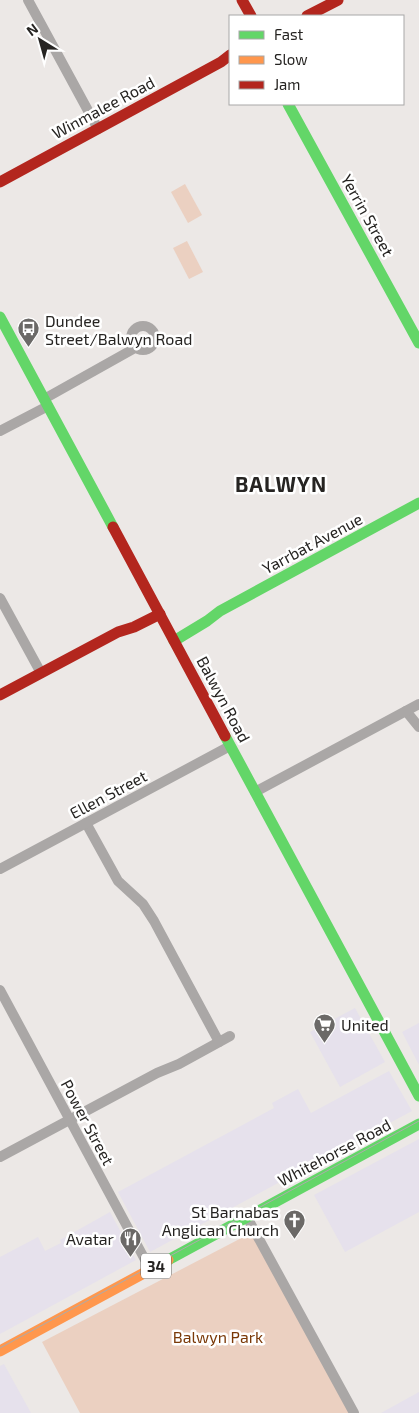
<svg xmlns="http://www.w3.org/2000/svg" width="419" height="1413" font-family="'Exo 2',sans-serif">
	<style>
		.commercial { fill: #e6e1ec }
		.green { fill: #ebd0c1 }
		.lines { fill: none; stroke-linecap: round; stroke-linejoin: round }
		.street { stroke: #aaa7a6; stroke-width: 10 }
		.fast { stroke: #63d668; stroke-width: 11 }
		.slow { stroke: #ff974d; stroke-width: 11 }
		.jam { stroke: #b3261e; stroke-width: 11 }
		.tram { stroke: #acabaa; stroke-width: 1 }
		.labels { text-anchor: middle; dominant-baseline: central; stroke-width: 5; stroke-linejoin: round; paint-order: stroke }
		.shield { fill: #fff; stroke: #676664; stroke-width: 1 }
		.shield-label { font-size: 15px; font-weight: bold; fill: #262422 }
		.street-label { font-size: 16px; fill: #262422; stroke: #fff }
		.poi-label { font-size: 16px; fill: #262422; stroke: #fff; text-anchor: start }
		.park-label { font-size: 16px; fill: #7a3908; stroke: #fff }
		.district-label { font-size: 21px; font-weight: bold; letter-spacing: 1px; fill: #262422; stroke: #fff }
	</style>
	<rect width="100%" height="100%" fill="#ece8e6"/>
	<g class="commercial">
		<polygon points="355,1008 385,1062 340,1087 310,1032"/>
		<polygon points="419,1023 419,1065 402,1032"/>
		<polygon points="389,1071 412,1111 150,1252 118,1192 274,1108 272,1103 298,1089 311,1113"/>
		<polygon points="419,1139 419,1212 345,1252 314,1195"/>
		<polygon points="110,1212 136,1260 0,1334 0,1257 38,1237 45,1251 61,1243 60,1240"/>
		<polygon points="4,1364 31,1413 0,1413 0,1366"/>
		<polygon points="419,1392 419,1413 381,1413"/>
	</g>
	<g class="green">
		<polygon points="185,184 202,215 188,223 171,192"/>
		<polygon points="187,241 203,272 189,279 173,248"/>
		<polygon points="251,1233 349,1413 80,1413 42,1342"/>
	</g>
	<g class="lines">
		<g class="street">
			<polyline points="28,0 98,129"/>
			<circle cx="143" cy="338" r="12"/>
			<polyline points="44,399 135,348"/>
			<polyline points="0,431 48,406"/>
			<polyline points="0,598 41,673"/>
			<polyline points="406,711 419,727"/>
			<polyline points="255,792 419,704"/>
			<polyline points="86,823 118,881 143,904 154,921 219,1042"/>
			<polyline points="0,869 230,746"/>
			<polyline points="0,990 150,1269"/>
			<polyline points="0,1157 157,1073 179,1064 230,1036"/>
			<polyline points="247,1217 354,1413"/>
		</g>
		<g class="fast">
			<polyline points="288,104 419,343"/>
			<polyline points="0,317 113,527"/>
			<polyline points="174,641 207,621 220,611 419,503"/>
			<polyline points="225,736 419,1096"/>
			<polyline points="168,1260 419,1124"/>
		</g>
		<polyline class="slow" points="0,1351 168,1260"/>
		<g class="jam">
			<polyline points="242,0 251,16"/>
			<polyline points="307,16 338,0"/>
			<polyline points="0,182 221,62 230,55"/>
			<polyline points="113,527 225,736"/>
			<polyline points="0,695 118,632 134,627 160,614"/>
		</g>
		<polyline class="tram" points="0,1348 419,1121"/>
	</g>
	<defs>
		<symbol id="bus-pin" viewBox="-11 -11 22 30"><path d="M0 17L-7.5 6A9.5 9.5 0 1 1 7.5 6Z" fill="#6b6967" stroke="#fff"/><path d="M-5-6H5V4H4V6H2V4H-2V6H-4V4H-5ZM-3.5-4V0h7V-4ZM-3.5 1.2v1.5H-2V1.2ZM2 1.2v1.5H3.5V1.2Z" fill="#fff"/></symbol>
		<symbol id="supermarket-pin" viewBox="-11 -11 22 30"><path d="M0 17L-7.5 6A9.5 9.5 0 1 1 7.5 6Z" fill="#6b6967" stroke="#fff"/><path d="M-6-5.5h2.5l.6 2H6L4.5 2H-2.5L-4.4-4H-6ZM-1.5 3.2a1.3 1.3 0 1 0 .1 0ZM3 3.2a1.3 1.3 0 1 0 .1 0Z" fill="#fff"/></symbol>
		<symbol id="church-pin" viewBox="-11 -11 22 30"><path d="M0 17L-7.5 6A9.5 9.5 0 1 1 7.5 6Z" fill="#6b6967" stroke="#fff"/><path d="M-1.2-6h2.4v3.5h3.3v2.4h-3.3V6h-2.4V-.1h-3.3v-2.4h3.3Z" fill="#fff"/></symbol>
		<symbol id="restaurant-pin" viewBox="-11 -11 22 30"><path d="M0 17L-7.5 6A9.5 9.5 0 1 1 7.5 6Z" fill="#6b6967" stroke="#fff"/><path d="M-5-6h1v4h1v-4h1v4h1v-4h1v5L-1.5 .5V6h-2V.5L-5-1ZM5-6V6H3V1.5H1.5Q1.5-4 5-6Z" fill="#fff"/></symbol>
	</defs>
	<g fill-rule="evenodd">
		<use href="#bus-pin" x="16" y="316" width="25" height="34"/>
		<use href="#supermarket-pin" x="312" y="1012" width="25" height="34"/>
		<use href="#church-pin" x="282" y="1208" width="25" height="34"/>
		<use href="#restaurant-pin" x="118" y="1226" width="25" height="34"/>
	</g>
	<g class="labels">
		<rect class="shield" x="141" y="1253.5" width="30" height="25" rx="4"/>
		<g class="shield-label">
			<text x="156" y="1266">34</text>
		</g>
		<g class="street-label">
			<text transform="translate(103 107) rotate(-28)">Winmalee Road</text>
			<text transform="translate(368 215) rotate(61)">Yerrin Street</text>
			<text transform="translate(312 543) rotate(-28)">Yarrbat Avenue</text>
			<text transform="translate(224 699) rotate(62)">Balwyn Road</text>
			<text transform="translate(108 794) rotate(-28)">Ellen Street</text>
			<text transform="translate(88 1122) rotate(62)">Power Street</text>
			<text transform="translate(334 1152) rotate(-28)">Whitehorse Road</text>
		</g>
		<g class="poi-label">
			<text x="45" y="320">Dundee<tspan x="45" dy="18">Street/Balwyn Road</tspan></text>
			<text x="341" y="1024">United</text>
			<text x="279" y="1211" text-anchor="end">St Barnabas<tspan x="279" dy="18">Anglican Church</tspan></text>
			<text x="114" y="1238" text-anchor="end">Avatar</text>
		</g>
		<g class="park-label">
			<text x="218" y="1336">Balwyn Park</text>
		</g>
		<g class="district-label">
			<text x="281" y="483">BALWYN</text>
		</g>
	</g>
	<rect x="229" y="15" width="175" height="90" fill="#ffffff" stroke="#a8a7a7"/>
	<rect x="239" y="31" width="25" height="8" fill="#63d668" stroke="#a8a7a7"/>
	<text x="274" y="40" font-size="15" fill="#262422">Fast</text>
	<rect x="239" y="56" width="25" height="8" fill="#ff974d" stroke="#a8a7a7"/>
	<text x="274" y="65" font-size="15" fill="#262422">Slow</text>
	<rect x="239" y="81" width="25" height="8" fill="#b3261e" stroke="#a8a7a7"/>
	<text x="274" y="90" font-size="15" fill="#262422">Jam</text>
	<g transform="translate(40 40) rotate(323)" stroke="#ffffff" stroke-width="4" paint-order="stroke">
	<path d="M0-4L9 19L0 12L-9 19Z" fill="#262422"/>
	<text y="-8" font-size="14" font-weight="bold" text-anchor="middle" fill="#262422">N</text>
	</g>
</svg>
